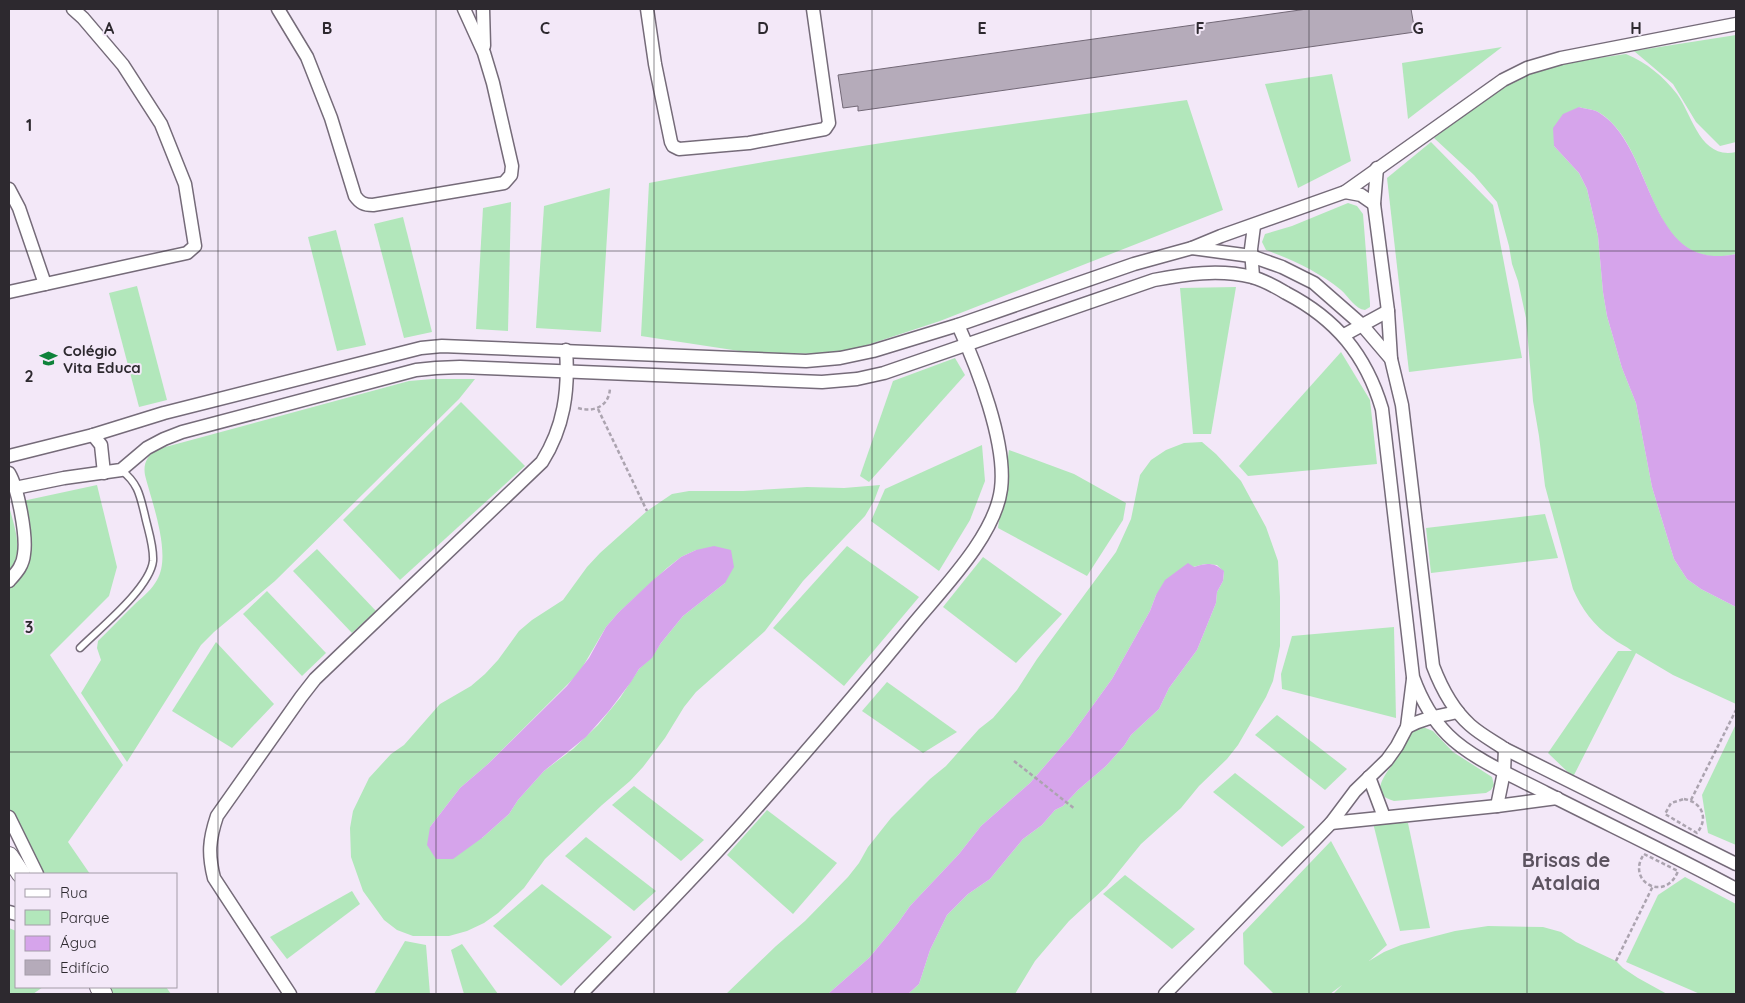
<svg xmlns="http://www.w3.org/2000/svg" width="1745" height="1003" font-family="Quicksand,sans-serif">
	<style>
		.green { fill: #b2e7bb; fill-rule: evenodd }
		.water { fill: #d6a4eb }
		.building { fill: #b5abba; stroke: #726876 }
		.lines { fill: none; stroke-linecap: round; stroke-linejoin: round }
		.lane-casing { stroke: #756b79; stroke-width: 9 }
		.street-casing { stroke: #756b79; stroke-width: 15 }
		.secondary-casing { stroke: #756b79; stroke-width: 20 }
		.path { stroke: #aca4b0; stroke-width: 2.5; stroke-dasharray: 4 2.5; stroke-linecap: butt }
		.lane { stroke: #fff; stroke-width: 6 }
		.street { stroke: #fff; stroke-width: 12 }
		.secondary { stroke: #fff; stroke-width: 18 }
		.grid { fill: none; stroke: #2d292f; stroke-width: 1; stroke-opacity: 0.55 }
		.labels { text-anchor: middle; dominant-baseline: central; stroke-width: 4; stroke-linejoin: round; paint-order: stroke }
		.poi-label { font-size: 15px; font-weight: bold; fill: #2d292f; stroke: #f3e8f8; text-anchor: start }
		.district-label { font-size: 20px; font-weight: bold; fill: #5c5360; stroke: #f3e8f8 }
		.grid-label { font-size: 16px; text-anchor: middle; font-weight: bold; fill: #2d292f; stroke: #f3e8f8; stroke-width: 4; stroke-linejoin: round; paint-order: stroke }
	</style>
	<rect width="100%" height="100%" fill="#f3e8f8"/>
	<g class="green">
		<polygon points="1736,35 1736,142 1720,146 1696,122 1673,84 1634,51"/>
		<polygon points="1502,47 1408,119 1402,63"/>
		<path d="M1626 54C1647 63 1663 76 1677 94 1692 114 1700 160 1736 152V254C1644 275 1657 146 1598 112 1593 109 1585 109 1579 107L1554 146 1579 173 1587 189 1598 236 1603 292 1607 316 1622 368 1636 403 1652 487 1674 559 1687 579 1701 589 1736 607V704L1673 675 1636 653 1573 777 1548 753 1618 651H1632C1626 646 1618 643 1612 638 1594 626 1581 608 1573 589L1545 486 1539 436 1533 401 1526 318 1518 281 1512 264 1509 246 1497 202 1474 175 1434 138 1504 83 1550 65Z"/>
		<polygon points="1332,74 1351,161 1298,188 1265,84"/>
		<path d="M1187 100 1223 210 940 321 849 351 818 354 746 352 641 336 649 183C827 148 1007 125 1187 100Z"/>
		<polygon points="1431,142 1493,205 1522,358 1409,372 1387,178"/>
		<polygon points="610,188 601,332 536,328 544,206"/>
		<polygon points="511,202 508,331 476,329 483,208"/>
		<path d="M1348 203 1357 206 1363 214 1370 303V307L1365 310C1355 309 1349 297 1341 290 1319 272 1293 260 1266 250L1262 242 1265 234 1292 226Z"/>
		<polygon points="403,217 432,332 404,338 374,224"/>
		<polygon points="336,230 366,345 337,351 308,237"/>
		<polygon points="137,286 167,400 139,407 109,293"/>
		<polygon points="1236,287 1211,434 1193,434 1180,288"/>
		<polygon points="1341,352 1370,400 1377,464 1248,476 1239,466"/>
		<polygon points="955,358 965,375 869,482 860,476 893,381"/>
		<path d="M433 379H475L459 399 275 581 214 632 201 645 127 762 81 693 101 660 97 648 98 641C111 628 123 616 136 603 144 596 152 589 157 580 172 555 152 503 145 475 143 464 147 455 158 449L409 381Z"/>
		<polygon points="461,402 525,466 400,580 343,520"/>
		<polygon points="1202,442 1216,454 1241,481 1266,527 1278,561 1280,597 1280,646 1273,681 1266,697 1238,745 1227,759 1199,786 1181,808 1141,844 1107,886 1069,921 1035,961 1015,994 908,994 919,984 930,950 947,915 968,894 990,879 1023,839 1042,825 1055,810 1063,806 1078,790 1106,766 1124,746 1131,735 1159,709 1169,688 1197,650 1216,603 1217,592 1223,581 1224,572 1217,565 1205,564 1193,567 1156,595 1150,611 1112,679 1070,737 1030,783 981,826 959,854 910,906 898,923 869,958 828,994 726,994 776,946 805,921 848,877 859,863 868,847 891,818 930,779 946,766 979,729 993,718 1017,690 1037,659 1116,552 1131,519 1140,475 1151,460 1166,450 1184,443"/>
		<polygon points="982,445 985,481 970,520 939,571 871,521 885,489"/>
		<polygon points="1009,450 1074,474 1126,503 1123,520 1087,576 998,528"/>
		<polygon points="97,485 117,567 109,596 50,655 123,765 68,842 90,874 37,874 9,817 9,581 20,568 18,502"/>
		<path d="M880 485 874 501 865 516 803 581 765 631 696 692 684 707 665 738 643 767 630 781 602 805 545 859 524 888 498 913 484 923 467 931 449 936H413L397 930 384 920 363 891 351 857 350 828 353 811 369 778 391 754 404 745 440 704 471 686 485 674 498 660 519 631 532 620 563 600 587 567 600 553 647 511 672 494 689 491H743L807 487 844 488ZM696 550 725 583 683 616 661 643 652 657 639 669 620 698 598 725 573 749 544 771 518 800 509 814 482 838 430 827 460 788 488 764 579 673 606 627 618 613 667 568 681 557Z"/>
		<path d="M9 506C14 526 25 553 9 571Z"/>
		<polygon points="1545,514 1558,558 1431,573 1426,528"/>
		<polygon points="847,546 919,597 844,686 773,628"/>
		<polygon points="317,549 376,611 352,633 293,571"/>
		<polygon points="983,557 1062,614 1016,663 943,607"/>
		<polygon points="267,591 326,653 302,676 243,614"/>
		<polygon points="1394,627 1396,718 1282,689 1281,674 1292,636"/>
		<polygon points="216,642 274,704 232,748 172,711"/>
		<polygon points="887,682 957,732 923,753 862,711"/>
		<polygon points="1277,715 1347,769 1325,790 1255,735"/>
		<polygon points="1736,724 1736,845 1708,833 1702,795"/>
		<path d="M1423 727 1433 731 1453 752 1492 777 1494 785 1491 790 1486 793 1394 801C1364 793 1391 769 1399 755 1403 749 1405 740 1409 734 1413 729 1418 728 1423 727Z"/>
		<polygon points="1235,773 1305,827 1282,847 1213,792"/>
		<polygon points="634,786 704,840 681,861 612,805"/>
		<polygon points="767,810 837,863 793,914 727,855"/>
		<polygon points="1373,823 1408,823 1430,928 1400,931"/>
		<polygon points="586,837 656,891 634,911 565,856"/>
		<polygon points="1331,841 1387,945 1369,961 1384,952 1401,945 1455,931 1488,926 1543,927 1561,932 1576,942 1616,961 1623,968 1638,978 1667,994 1333,994 1342,985 1330,994 1274,994 1244,964 1243,933"/>
		<polygon points="1125,875 1195,929 1172,949 1103,894"/>
		<polygon points="1685,877 1736,904 1736,994 1700,994 1626,962 1658,895"/>
		<polygon points="542,884 612,937 561,986 493,926"/>
		<polygon points="352,891 360,904 287,959 270,937"/>
		<polygon points="9,928 16,931 16,987 43,987 33,994 9,994"/>
		<polygon points="405,941 426,945 430,994 374,994"/>
		<polygon points="462,944 498,994 464,994 451,950"/>
		<polygon points="103,987 166,987 171,994 108,994"/>
	</g>
	<g class="water">
		<path d="M1579 107C1585 109 1593 109 1598 112 1656 146 1645 274 1736 254V607L1701 589 1687 579 1674 559 1652 487 1636 403 1622 368 1607 316 1603 292 1598 236 1587 189 1579 173 1554 146 1553 128 1563 114Z"/>
		<polygon points="714,546 731,550 734,567 725,583 683,616 661,643 652,658 639,669 631,682 609,711 586,737 544,771 518,800 509,814 482,838 453,859 436,859 427,845 430,827 460,788 488,764 567,686 589,658 606,627 618,613 653,580 681,557 696,550"/>
		<path d="M1188 563 1194 567C1207 563 1213 562 1224 571L1223 581 1217 592 1216 603 1197 650 1169 688 1159 709 1131 735 1124 746 1106 766 1078 790 1063 806 1055 810 1042 825 1023 839 990 879 968 894 947 915 930 950 919 984 908 994H828L869 958 898 923 910 906 959 854 981 826 1030 783 1070 737 1112 679 1150 611 1156 595 1165 580Z"/>
	</g>
	<polygon class="building" points="1307,9 1411,9 1415,32 858,111 858,106 843,108 838,75"/>
	<g class="lines">
		<defs>
			<path id="lane" d="M80 648C99 629 150 588 153 561 154 546 148 530 145 516 140 495 138 483 121 470"/>
			<g id="street">
				<path d="M278 9 307 57 331 118 355 196C360 203 364 205 373 205L504 183 511 175 512 166 493 83 484 53 464 9"/>
				<polyline points="483,9 484,46"/>
				<polyline points="647,9 655,64 671,142 673,146 679,149 749,143 825,129 829,123 813,9"/>
				<polyline points="1377,168 1374,204 1388,311 1391,359"/>
				<polyline points="9,189 19,208 45,284"/>
				<polyline points="1345,192 1361,195 1374,204"/>
				<polyline points="1192,248 1221,236 1345,192 1503,80 1527,68 1561,58 1736,24"/>
				<polyline points="1253,277 1251,249 1254,226"/>
				<polyline points="9,292 187,253 195,246 185,184 161,124 123,65 83,18 73,9"/>
				<polyline points="1344,335 1388,311"/>
				<polyline points="93,435 101,445 104,473"/>
				<path d="M9 456 93 435 164 413 421 348 442 346 806 361 840 358 873 351 958 325 1134 264 1192 248 1251 256 1282 267 1314 283 1362 325 1391 359 1402 405 1433 666C1441 687 1452 709 1470 725 1480 734 1493 741 1505 749L1736 864"/>
				<path d="M9 473C18 488 27 536 24 554 23 566 16 573 9 581"/>
				<path d="M15 488 64 478 121 470 147 448 164 439 182 432 416 370 436 368 460 367 822 382 857 379 884 373 1154 280C1186 274 1219 269 1252 277 1263 280 1276 287 1286 293 1336 319 1366 355 1382 409L1413 677C1421 699 1431 718 1448 735 1472 759 1515 777 1546 793 1609 825 1673 855 1736 889"/>
				<path d="M1407 727C1423 718 1439 716 1458 712"/>
				<polyline points="1369,777 1384,817"/>
				<polyline points="1497,806 1504,772 1505,749"/>
				<polyline points="9,817 37,874"/>
				<polyline points="1331,823 1497,806 1557,798"/>
				<polyline points="9,912 16,914"/>
				<path d="M290 994 214 878C208 854 209 840 217 816L301 697 315 679 542 462C564 427 569 391 566 350"/>
				<path d="M581 994C636 937 692 880 745 821 801 758 857 693 911 627 940 591 995 537 1001 489 1007 443 977 367 958 325"/>
				<polyline points="1165,994 1331,823 1355,791 1387,760 1397,746 1407,727 1413,679"/>
			</g>
			<g id="secondary">
				<polyline points="9,856 21,874"/>
				<polyline points="99,987 103,994"/>
			</g>
		</defs>
		<use href="#lane" class="lane-casing"/>
		<use href="#street" class="street-casing"/>
		<use href="#secondary" class="secondary-casing"/>
		<g class="path">
			<path d="M578 408C594 413 610 406 610 387"/>
			<polyline points="598,409 647,511"/>
			<polyline points="1014,761 1075,809"/>
			<path d="M1684 799C1702 802 1709 818 1697 833L1665 814 1671 803Z"/>
			<polyline points="1691,800 1736,710"/>
			<path d="M1644 854 1678 871C1666 903 1625 882 1644 854Z"/>
			<polyline points="1616,961 1653,886"/>
		</g>
		<use href="#lane" class="lane"/>
		<use href="#street" class="street"/>
		<use href="#secondary" class="secondary"/>
	</g>
	<path class="grid" d="M218 9V994M436 9V994M654 9V994M872 9V994M1091 9V994M1309 9V994M1527 9V994M9 251H1736M9 502H1736M9 752H1736"/>
	<defs>
		<symbol id="school-bare" viewBox="-9 -9 18 18"><path d="M0-5L7-2L0 1L-7-2ZM-4 1L0 2.5L4 1V4Q0 6-4 4Z" fill="#0e823a" stroke="#f3e8f8" stroke-width="2.5" paint-order="stroke"/></symbol>
	</defs>
	<g fill-rule="evenodd">
		<use href="#school-bare" x="36" y="346" width="25" height="25"/>
	</g>
	<g class="labels">
		<g class="poi-label">
			<text x="63" y="350">Colégio<tspan x="63" dy="17">Vita Educa</tspan></text>
		</g>
		<g class="district-label">
			<text x="1566" y="859">Brisas de<tspan x="1566" dy="23">Atalaia</tspan></text>
		</g>
	</g>
	<g class="grid-label">
		<text x="109" y="34">A</text>
		<text x="327" y="34">B</text>
		<text x="545" y="34">C</text>
		<text x="763" y="34">D</text>
		<text x="982" y="34">E</text>
		<text x="1200" y="34">F</text>
		<text x="1418" y="34">G</text>
		<text x="1636" y="34">H</text>
		<text x="29" y="131">1</text>
		<text x="29" y="382">2</text>
		<text x="29" y="633">3</text>
	</g>
	<rect width="1745" height="1003" fill="none" stroke="#2d292f" stroke-width="20"/>
	<rect x="15" y="873" width="162" height="115" fill="#f3e8f8" stroke="#a49ca8"/>
	<rect x="25" y="889" width="25" height="8" fill="#ffffff" stroke="#a49ca8"/>
	<text x="60" y="898" font-size="15" fill="#2d292f">Rua</text>
	<rect x="25" y="910" width="25" height="15" fill="#b2e7bb" stroke="#a49ca8"/>
	<text x="60" y="923" font-size="15" fill="#2d292f">Parque</text>
	<rect x="25" y="936" width="25" height="15" fill="#d6a4eb" stroke="#a49ca8"/>
	<text x="60" y="948" font-size="15" fill="#2d292f">Água</text>
	<rect x="25" y="960" width="25" height="15" fill="#b5abba" stroke="#a49ca8"/>
	<text x="60" y="973" font-size="15" fill="#2d292f">Edifício</text>
</svg>
